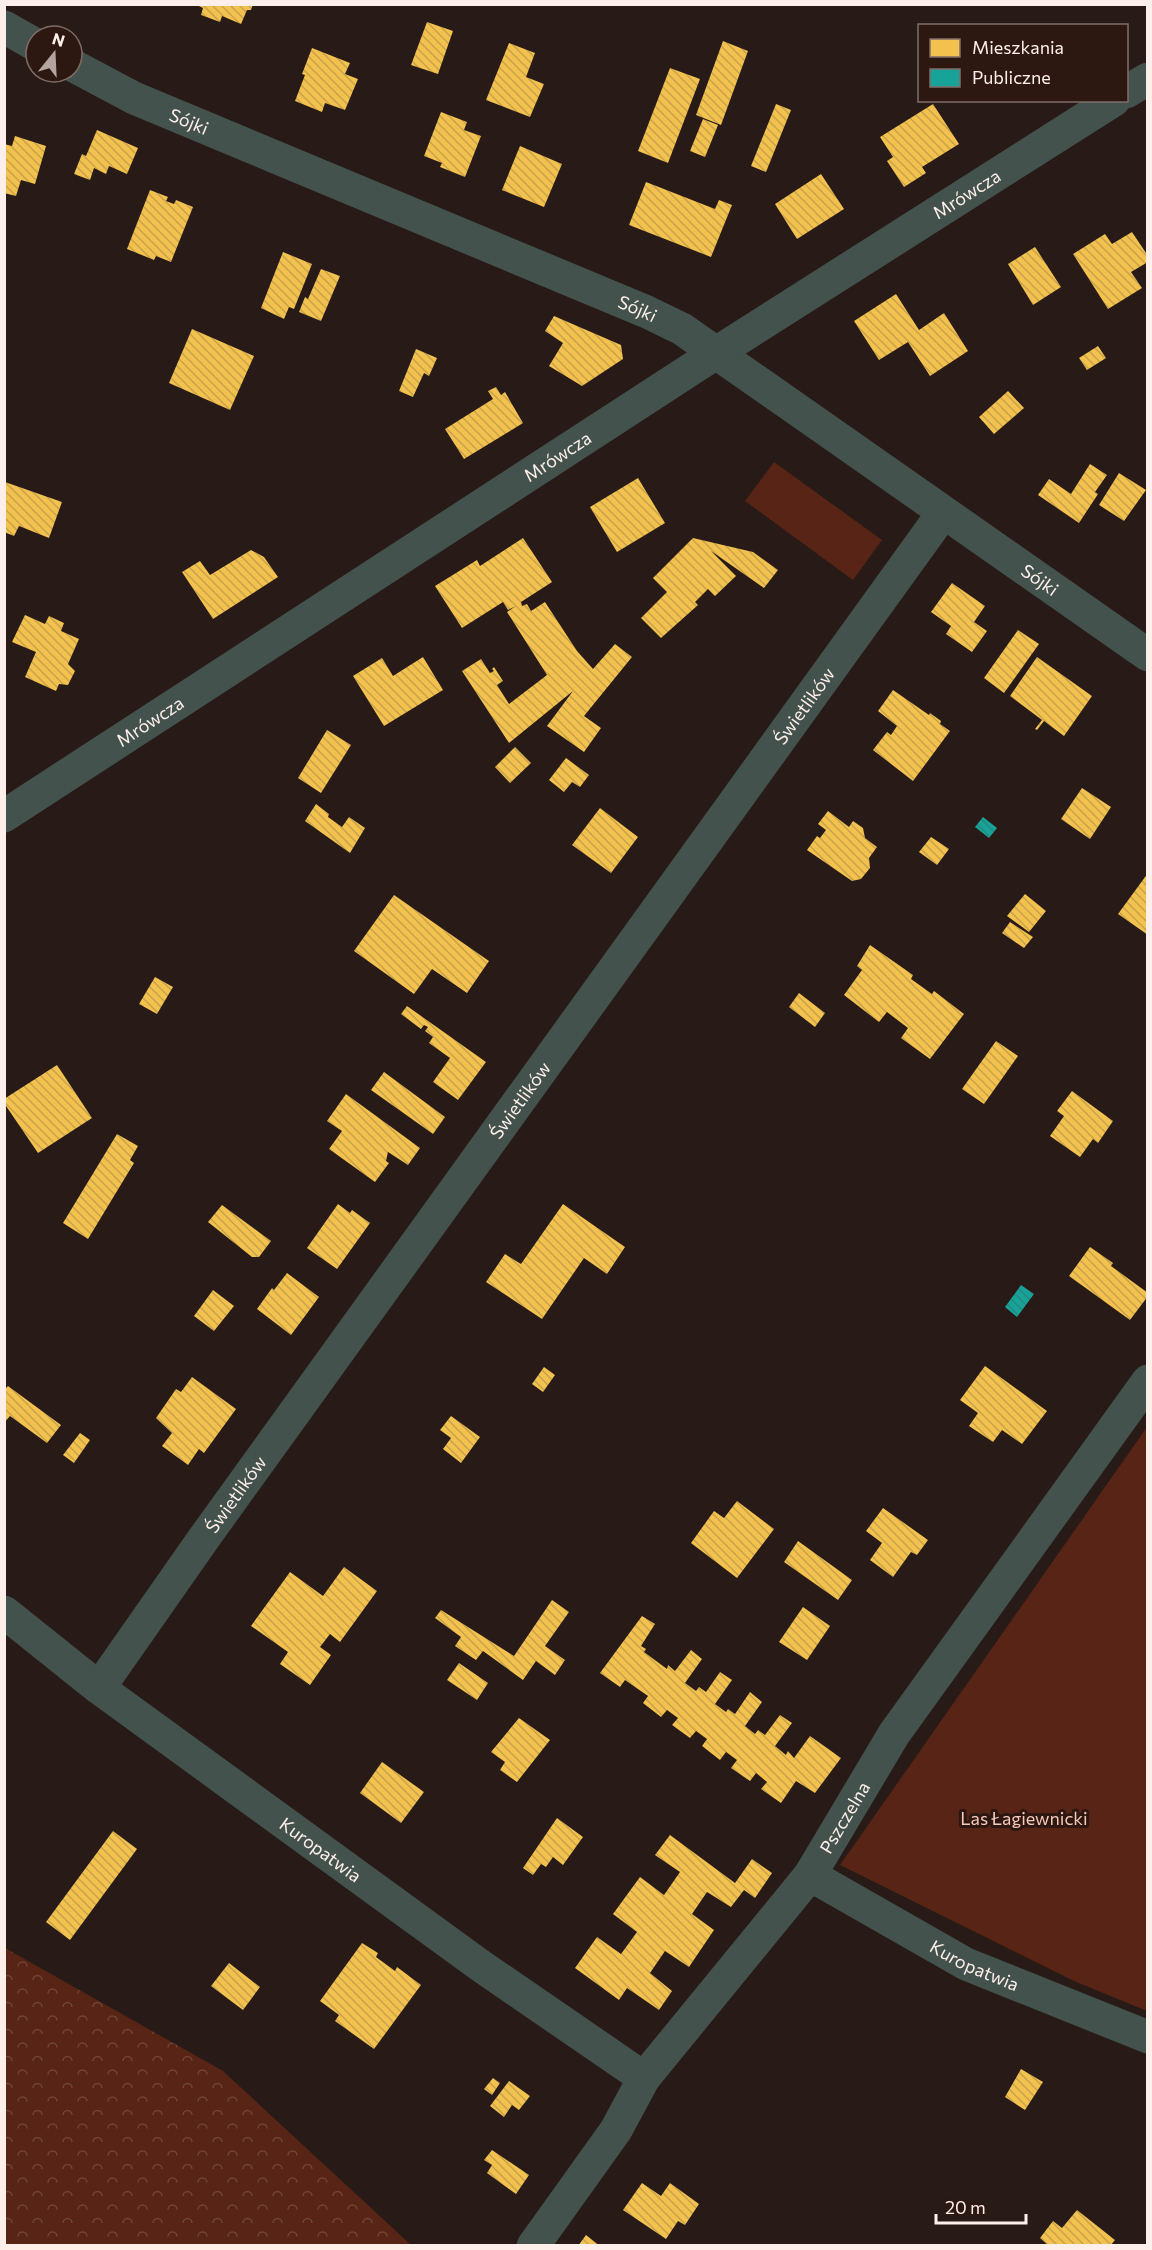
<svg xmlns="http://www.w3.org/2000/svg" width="1152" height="2250" font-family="Commissioner,sans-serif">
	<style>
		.forest { fill: url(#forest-crowns) }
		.park { fill: #572415 }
		.homes { fill: url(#homes-back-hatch) }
		.public { fill: url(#public-back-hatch) }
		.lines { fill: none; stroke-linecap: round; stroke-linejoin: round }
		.minor { stroke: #43524c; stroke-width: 33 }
		.labels { text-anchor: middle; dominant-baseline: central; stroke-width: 6; stroke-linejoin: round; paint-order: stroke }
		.street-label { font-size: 18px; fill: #feefea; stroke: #2d1711 }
		.park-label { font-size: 18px; fill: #f7c8b9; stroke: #2d1711 }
	</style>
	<defs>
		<pattern id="forest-crowns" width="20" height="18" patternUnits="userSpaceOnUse" patternTransform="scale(1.5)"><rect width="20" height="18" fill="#572415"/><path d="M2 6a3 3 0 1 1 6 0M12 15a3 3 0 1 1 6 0" fill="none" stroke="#704437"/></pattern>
		<pattern id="homes-back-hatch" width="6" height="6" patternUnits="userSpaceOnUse" patternTransform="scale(1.5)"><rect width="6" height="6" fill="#f2c14e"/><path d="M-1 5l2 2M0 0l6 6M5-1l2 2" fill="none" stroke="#c8a34c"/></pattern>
		<pattern id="public-back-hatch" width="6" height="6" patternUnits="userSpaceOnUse" patternTransform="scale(1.5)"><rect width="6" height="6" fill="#17a398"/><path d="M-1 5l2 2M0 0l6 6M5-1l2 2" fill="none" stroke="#27887f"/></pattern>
	</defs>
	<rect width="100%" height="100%" fill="#271a17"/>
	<polygon class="forest" points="5,1948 223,2071 411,2245 5,2245"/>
	<g class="park">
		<polygon points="774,462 882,540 853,580 745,501"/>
		<polygon points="1147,1427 1147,2011 1074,1981 840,1865"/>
	</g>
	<g class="homes">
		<polygon points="195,4 253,4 251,10 247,10 241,24 222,16 220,22 201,15 203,8"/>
		<polygon points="427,22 453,31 438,74 411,65"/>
		<polygon points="723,41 748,51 721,125 696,115"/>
		<polygon points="509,43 535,53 526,77 544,84 530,117 486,100"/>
		<polygon points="312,48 350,63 345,74 358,79 345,110 325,103 322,112 295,101 305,75 302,74"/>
		<polygon points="670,68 700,79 668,163 638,151"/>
		<polygon points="776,104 791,110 766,172 751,166"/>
		<polygon points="933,104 959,144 922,167 926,173 904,187 887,161 893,157 880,137"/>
		<polygon points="441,112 467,122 464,130 481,136 465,177 440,167 442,163 424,156"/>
		<polygon points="703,119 718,125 705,157 690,151"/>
		<polygon points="97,130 138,148 127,174 109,166 106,174 94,168 90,180 74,174 82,154 86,156"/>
		<polygon points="15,136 46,146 35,184 21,180 16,196 4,193 4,144 12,146"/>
		<polygon points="520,146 562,164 544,207 502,190"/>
		<polygon points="821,174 844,209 797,239 775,204"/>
		<polygon points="646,182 715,209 719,200 732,205 711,257 629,225"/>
		<polygon points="150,190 168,197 166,201 174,204 176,200 193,207 171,262 156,256 154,260 127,249"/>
		<polygon points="1132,232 1148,256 1148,262 1131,272 1142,288 1108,309 1073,254 1105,234 1112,244"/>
		<polygon points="1035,247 1061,287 1033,305 1008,264"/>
		<polygon points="283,252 312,264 294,309 289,307 284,319 261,308"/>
		<polygon points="321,269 340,276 321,321 299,312 305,297 308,299"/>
		<polygon points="896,294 919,330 944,313 968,351 930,376 908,342 879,360 854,321"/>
		<polygon points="554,316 621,345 623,359 582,386 549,366 563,343 545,331"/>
		<polygon points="192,329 254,356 230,410 169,383"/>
		<polygon points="1098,346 1106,358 1087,370 1079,358"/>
		<polygon points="416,349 437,358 429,376 424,373 413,397 399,391"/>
		<polygon points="496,387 501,395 505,392 523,423 464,459 445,429 493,399 488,391"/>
		<polygon points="1008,391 1024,408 994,434 979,417"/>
		<polygon points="1090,464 1107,475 1095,492 1098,494 1079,523 1038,495 1049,479 1071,494"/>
		<polygon points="1119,473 1146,490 1124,521 1099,505"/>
		<polygon points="638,478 665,523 617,552 590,507"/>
		<polygon points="5,482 62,502 49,538 19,526 14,536 4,532"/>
		<polygon points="523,538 552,582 521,602 522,606 527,604 531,611 545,602 577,651 593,669 615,644 632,657 584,716 601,728 584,752 547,726 573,691 509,743 462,671 481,659 490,673 494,671 492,669 494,667 503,681 497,685 509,704 547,675 507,612 516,606 508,610 503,602 462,628 435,586 477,560 480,566"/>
		<polygon points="693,538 753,552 778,570 764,588 711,551 736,576 715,596 708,589 695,602 698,605 661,638 641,618 667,592 653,578"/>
		<polygon points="251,550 264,557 278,577 213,619 182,572 200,561 210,575"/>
		<polygon points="952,583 985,606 974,622 987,631 972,652 946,634 951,626 931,612"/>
		<polygon points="25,615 45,624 49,616 64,623 61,631 79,639 68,664 75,671 68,685 59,684 56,691 25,677 36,652 12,642"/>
		<polygon points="1018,630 1039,644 1004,693 984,678"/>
		<polygon points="423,657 443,690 384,726 353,676 382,658 393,676"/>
		<polygon points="1037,657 1092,696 1064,736 1044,721 1037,730 1035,729 1042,720 1010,696"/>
		<polygon points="893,690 929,715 930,713 941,721 940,724 950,731 913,781 873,750 887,732 891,735 897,726 878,711"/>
		<polygon points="327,730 351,745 321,793 298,778"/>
		<polygon points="515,747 531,763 510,783 495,767"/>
		<polygon points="566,758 589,775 580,787 572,782 564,792 549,780"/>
		<polygon points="1082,788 1111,807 1090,839 1061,819"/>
		<polygon points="316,804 329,814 328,817 342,827 349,817 365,828 350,853 305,821"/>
		<polygon points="600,808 638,837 611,873 572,845"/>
		<polygon points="828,811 849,827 853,821 863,828 865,838 877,847 869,858 870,868 861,879 852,881 807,850 817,836 820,838 826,830 818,824"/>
		<polygon points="931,837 949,849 937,865 919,852"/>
		<polygon points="1148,873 1148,935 1118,914"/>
		<polygon points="1025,894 1046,911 1029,932 1007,916"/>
		<polygon points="394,895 489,961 467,993 432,969 414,994 354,951"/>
		<polygon points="1010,922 1033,937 1024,948 1002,933"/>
		<polygon points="870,945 913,975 911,979 932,994 934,991 964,1014 930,1059 901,1038 908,1028 887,1012 879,1022 844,995 862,970 857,966"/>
		<polygon points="155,977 173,987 157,1014 139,1004"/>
		<polygon points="799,993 825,1013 815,1027 789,1007"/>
		<polygon points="407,1006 486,1062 458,1100 433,1082 450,1058 429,1043 433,1037 425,1031 428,1027 424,1025 421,1029 401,1014"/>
		<polygon points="996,1041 1018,1056 984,1104 962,1089"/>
		<polygon points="57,1065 92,1118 38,1153 4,1103 4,1099"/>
		<polygon points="384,1072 445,1117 433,1134 371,1090"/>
		<polygon points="1072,1091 1113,1121 1098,1143 1093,1139 1080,1157 1050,1136 1064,1116 1057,1111"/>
		<polygon points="346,1094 420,1148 408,1165 388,1152 386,1161 389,1163 375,1182 329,1149 342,1131 327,1121"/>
		<polygon points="117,1134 138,1146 130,1160 134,1163 88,1239 63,1223"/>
		<polygon points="338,1204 350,1213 352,1210 370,1223 337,1269 307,1248"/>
		<polygon points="563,1204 625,1247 607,1274 584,1258 542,1319 486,1282 505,1254 521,1264"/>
		<polygon points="222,1205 271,1241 259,1257 252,1257 208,1222"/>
		<polygon points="1090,1247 1113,1263 1111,1266 1148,1293 1148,1296 1130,1320 1069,1276"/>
		<polygon points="287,1273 319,1297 291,1335 257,1309 272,1288 274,1290"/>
		<polygon points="213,1290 234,1306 214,1331 194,1316"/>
		<polygon points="985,1366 1047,1411 1022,1444 1002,1430 993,1442 969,1426 978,1413 960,1400"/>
		<polygon points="544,1367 555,1375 543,1392 532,1384"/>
		<polygon points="192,1377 236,1409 204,1453 199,1449 188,1465 162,1446 172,1433 156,1418 176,1389 181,1392"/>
		<polygon points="8,1386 61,1425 47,1443 10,1416 4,1423 4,1390"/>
		<polygon points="451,1416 480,1437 461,1463 443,1449 451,1438 440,1430"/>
		<polygon points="80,1433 90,1440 74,1463 63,1455"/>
		<polygon points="737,1501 774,1529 737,1578 691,1543 714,1511 724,1518"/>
		<polygon points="883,1508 928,1540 917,1555 911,1552 893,1577 870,1560 882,1543 866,1531"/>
		<polygon points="798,1541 852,1580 838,1600 784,1562"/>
		<polygon points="344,1567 377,1591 340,1642 330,1634 320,1647 331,1655 310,1685 280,1664 288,1652 251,1626 290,1572 323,1596"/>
		<polygon points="552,1600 569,1612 545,1646 565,1660 555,1675 536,1661 523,1680 483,1651 476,1660 455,1646 461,1637 435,1618 441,1610 514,1656"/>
		<polygon points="803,1607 830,1626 807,1660 779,1642"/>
		<polygon points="642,1616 655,1624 641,1646 646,1649 644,1652 667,1669 668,1665 675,1671 691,1650 702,1659 685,1683 696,1691 699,1687 706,1692 720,1672 732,1680 715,1704 726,1712 728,1709 735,1714 750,1692 762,1702 745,1726 755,1734 758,1730 765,1735 780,1715 792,1723 775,1746 786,1755 788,1751 794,1758 810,1736 841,1758 815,1793 796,1781 781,1803 761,1789 767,1782 756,1773 750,1781 731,1768 737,1760 726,1752 720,1760 702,1746 707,1739 696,1731 690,1738 672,1725 678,1718 667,1710 661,1717 643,1703 648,1696 625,1680 620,1687 600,1673"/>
		<polygon points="459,1663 488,1683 477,1700 447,1680"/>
		<polygon points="519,1718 550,1740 517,1782 500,1770 505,1762 491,1752"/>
		<polygon points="382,1762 424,1792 401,1823 360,1793"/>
		<polygon points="557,1818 583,1837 563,1865 553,1857 546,1867 541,1864 533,1875 523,1868"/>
		<polygon points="113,1831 137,1849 70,1940 46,1922"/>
		<polygon points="670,1835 735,1883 752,1859 772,1873 755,1898 744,1890 731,1907 707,1892 692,1914 714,1930 689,1967 665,1951 650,1973 672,1991 659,2010 627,1988 619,2000 575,1968 597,1937 621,1954 637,1932 613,1914 640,1877 664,1895 680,1872 655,1855"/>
		<polygon points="362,1943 378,1953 376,1957 395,1971 397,1967 421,1985 374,2049 335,2021 339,2015 320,2001"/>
		<polygon points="229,1963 260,1987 243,2010 211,1986"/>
		<polygon points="1021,2069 1043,2082 1025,2110 1005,2097"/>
		<polygon points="493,2078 500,2083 492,2095 484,2089"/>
		<polygon points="509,2081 530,2096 519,2110 512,2105 504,2117 490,2106"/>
		<polygon points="492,2150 529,2175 516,2194 487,2173 492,2165 484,2160"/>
		<polygon points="642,2183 661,2196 670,2183 699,2204 685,2225 678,2221 666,2239 623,2210"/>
		<polygon points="1077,2210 1115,2240 1110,2246 1049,2246 1040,2238 1053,2221 1062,2228"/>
		<polygon points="586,2235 600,2246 578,2246"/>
	</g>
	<g class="public">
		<polygon points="983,817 997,828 989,838 975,827"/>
		<polygon points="1021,1285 1034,1294 1017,1317 1005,1307"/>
	</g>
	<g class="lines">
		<g class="minor">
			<polyline points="4,27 36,45"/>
			<path id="s1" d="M72 65 134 98 647 312 682 329 1148 655"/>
			<polyline points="1126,92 1148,79"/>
			<path id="s2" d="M4 816 716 353 1114 100"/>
			<path id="s3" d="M4 1612 99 1688 481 1966 644 2078"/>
			<path id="s4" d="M99 1688 204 1538 943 513"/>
			<path id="s5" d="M810 1875 966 1964 1148 2037"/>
			<path id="s6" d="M533 2246 616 2130 644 2078 810 1875 894 1734 1148 1381"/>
		</g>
	</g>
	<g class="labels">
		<g class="street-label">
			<text stroke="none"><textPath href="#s1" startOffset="130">Sójki</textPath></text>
			<text stroke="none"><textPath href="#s2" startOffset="1146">Mrówcza</textPath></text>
			<text stroke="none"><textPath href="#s1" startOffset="616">Sójki</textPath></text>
			<text stroke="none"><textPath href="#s2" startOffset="660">Mrówcza</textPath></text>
			<text stroke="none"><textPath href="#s1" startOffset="1102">Sójki</textPath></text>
			<text stroke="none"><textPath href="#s4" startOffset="1209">Świetlików</textPath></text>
			<text stroke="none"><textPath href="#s2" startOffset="174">Mrówcza</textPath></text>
			<text stroke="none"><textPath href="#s4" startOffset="723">Świetlików</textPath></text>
			<text stroke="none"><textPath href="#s4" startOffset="237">Świetlików</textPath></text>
			<text stroke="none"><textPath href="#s6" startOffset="531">Pszczelna</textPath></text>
			<text stroke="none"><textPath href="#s3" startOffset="396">Kuropatwia</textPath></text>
			<text stroke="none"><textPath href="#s5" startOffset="188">Kuropatwia</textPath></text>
		</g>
		<g class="park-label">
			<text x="1024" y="1818">Las Łagiewnicki</text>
		</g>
	</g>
	<rect width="1152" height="2250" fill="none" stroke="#feefea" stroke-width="12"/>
	<rect x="918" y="24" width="210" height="78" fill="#2d1711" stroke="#816d68" stroke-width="1.5"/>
	<rect x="930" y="39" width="30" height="18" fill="#f2c14e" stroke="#816d68" stroke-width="1.5"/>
	<text x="972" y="54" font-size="18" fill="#feefea">Mieszkania</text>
	<rect x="930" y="69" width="30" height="18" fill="#17a398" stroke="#816d68" stroke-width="1.5"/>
	<text x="972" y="84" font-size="18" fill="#feefea">Publiczne</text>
	<g transform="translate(54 54) rotate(18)"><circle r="28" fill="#2d1711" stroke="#816d68" stroke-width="1.5"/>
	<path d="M0-4.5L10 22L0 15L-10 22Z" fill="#b3a4a0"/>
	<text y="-9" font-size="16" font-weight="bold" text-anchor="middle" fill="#feefea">N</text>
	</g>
	<path d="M936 2214v9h90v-9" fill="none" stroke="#feefea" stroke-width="3"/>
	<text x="945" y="2214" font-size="18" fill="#feefea" stroke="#2d1711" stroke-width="4.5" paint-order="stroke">20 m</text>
</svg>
